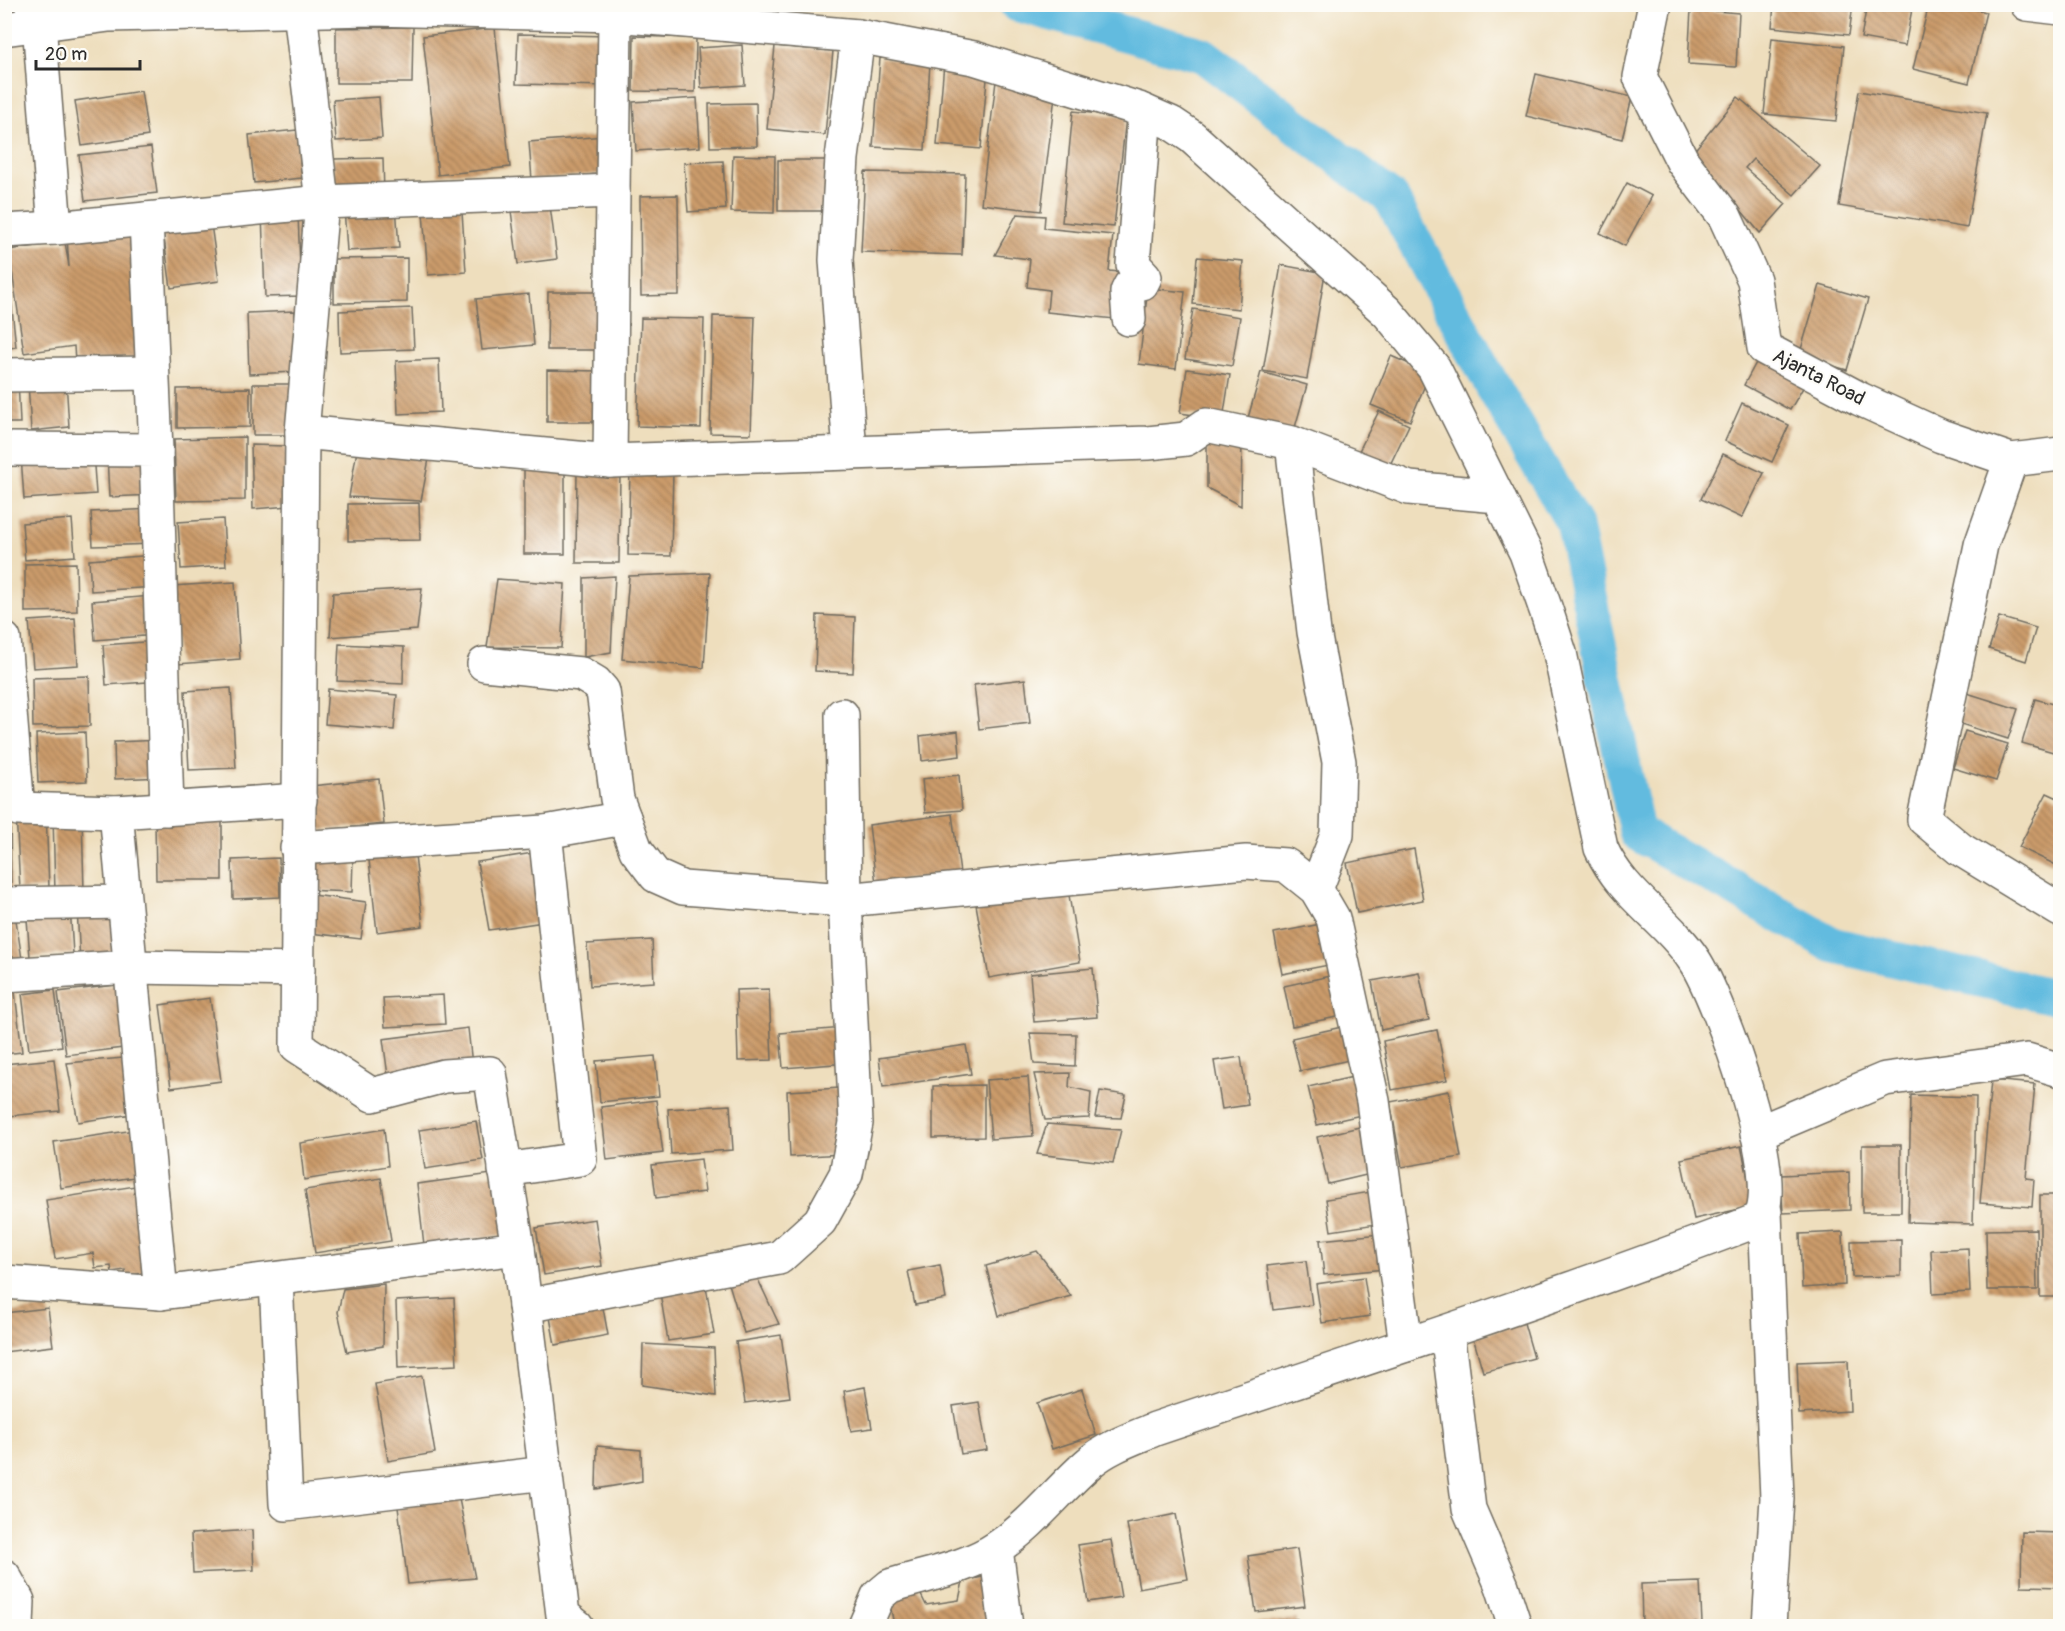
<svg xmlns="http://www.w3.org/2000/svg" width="2065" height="1631" font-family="Pangolin,sans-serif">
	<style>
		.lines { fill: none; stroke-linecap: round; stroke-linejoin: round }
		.canal { stroke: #62bbdf; stroke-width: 36 }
		.building { fill: url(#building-back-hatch) }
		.minor-casing { stroke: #6f6a5e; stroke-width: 36 }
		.minor { stroke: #fff; stroke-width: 33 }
		.labels { text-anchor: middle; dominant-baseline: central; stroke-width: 4.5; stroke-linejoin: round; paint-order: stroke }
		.street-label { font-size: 20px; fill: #2b2b2b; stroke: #fdfcf7 }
	</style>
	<defs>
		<pattern id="building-back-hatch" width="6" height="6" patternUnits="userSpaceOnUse" patternTransform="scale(1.5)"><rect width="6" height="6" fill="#cb9b6b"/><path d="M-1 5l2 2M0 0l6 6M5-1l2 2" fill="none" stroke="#a57f58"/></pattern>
	</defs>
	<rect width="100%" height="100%" fill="#fdfcf7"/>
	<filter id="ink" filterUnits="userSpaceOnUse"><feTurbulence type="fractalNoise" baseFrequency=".0167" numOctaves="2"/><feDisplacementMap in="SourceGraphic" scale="12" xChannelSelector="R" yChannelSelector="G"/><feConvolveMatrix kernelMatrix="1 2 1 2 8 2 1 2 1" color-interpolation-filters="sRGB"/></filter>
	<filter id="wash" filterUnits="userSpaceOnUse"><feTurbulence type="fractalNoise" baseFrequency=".008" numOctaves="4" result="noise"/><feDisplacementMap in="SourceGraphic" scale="24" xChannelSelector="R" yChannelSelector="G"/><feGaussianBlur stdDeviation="1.35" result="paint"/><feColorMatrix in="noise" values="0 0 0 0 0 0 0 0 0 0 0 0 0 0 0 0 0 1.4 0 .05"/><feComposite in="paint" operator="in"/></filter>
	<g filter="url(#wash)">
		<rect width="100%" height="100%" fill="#eedebd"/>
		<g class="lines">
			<polyline class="canal" points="1017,4 1203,55 1391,198 1492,385 1574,524 1637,833 1833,945 2060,998"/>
		</g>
		<g id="blocks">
			<g class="building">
				<polygon points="1774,4 1853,4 1849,35 1772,27"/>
				<polygon points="1867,4 1913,4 1905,46 1861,38"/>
				<polygon points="1929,4 1956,4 1986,12 1969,83 1913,69"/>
				<polygon points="1691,9 1739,13 1736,67 1688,64"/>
				<polygon points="413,27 412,83 336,83 336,28"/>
				<polygon points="495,28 510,167 438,175 423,36"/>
				<polygon points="518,34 609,36 608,86 516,84"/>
				<polygon points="634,36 696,38 695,92 633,91"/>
				<polygon points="1772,38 1844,46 1836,121 1764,114"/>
				<polygon points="742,45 745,85 701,88 698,48"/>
				<polygon points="775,46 833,51 825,135 767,129"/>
				<polygon points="880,58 930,62 925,150 873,147"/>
				<polygon points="944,63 988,67 981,149 937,145"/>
				<polygon points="1536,74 1632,97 1622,139 1526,116"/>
				<polygon points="996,81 1056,88 1041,211 981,204"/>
				<polygon points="141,91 148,136 82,146 75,101"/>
				<polygon points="1859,91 1987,113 1967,228 1839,206"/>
				<polygon points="379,97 382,138 336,141 333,100"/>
				<polygon points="1738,97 1820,166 1794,195 1753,159 1745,168 1786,204 1760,233 1693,152"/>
				<polygon points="697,98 700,147 636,151 633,102"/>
				<polygon points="756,103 757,146 710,147 709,104"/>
				<polygon points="1073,111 1126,117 1114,227 1062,222"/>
				<polygon points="297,130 302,178 254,183 249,135"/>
				<polygon points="605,136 608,173 532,180 529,142"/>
				<polygon points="151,147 157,193 85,201 79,155"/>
				<polygon points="733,155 775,156 774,213 731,212"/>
				<polygon points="383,158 384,194 335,196 333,159"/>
				<rect x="778" y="160" width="52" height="51"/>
				<polygon points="723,161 726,209 688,212 684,163"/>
				<polygon points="865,172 965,174 962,255 861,252"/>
				<polygon points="1627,183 1652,196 1625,246 1600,233"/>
				<polygon points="678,195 679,295 641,296 640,196"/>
				<polygon points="461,197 466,272 428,275 422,201"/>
				<polygon points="549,198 557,259 518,264 510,203"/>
				<polygon points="396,205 399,248 347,251 344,208"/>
				<polygon points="298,213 301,296 265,297 262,214"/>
				<polygon points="1017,214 1045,216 1044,228 1113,235 1109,271 1120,272 1115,319 1047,312 1049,290 1027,287 1030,259 995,255"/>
				<polygon points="210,217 219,281 171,288 162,224"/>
				<polygon points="140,231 148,357 75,362 74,346 24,353 9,250 65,242 69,267 67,236"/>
				<polygon points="1197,257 1243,261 1239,309 1193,304"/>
				<polygon points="407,258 407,302 334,303 334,259"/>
				<polygon points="1281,265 1325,273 1307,379 1263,371"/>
				<polygon points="9,280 16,347 4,349 4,281"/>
				<polygon points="1820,285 1868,299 1847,370 1799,356"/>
				<polygon points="1148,288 1185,292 1176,369 1139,364"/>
				<polygon points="548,292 607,292 608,350 547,350"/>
				<polygon points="529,294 534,345 482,350 476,299"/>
				<polygon points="412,308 414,349 340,352 339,311"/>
				<polygon points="1193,309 1240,317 1232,366 1185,359"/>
				<polygon points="295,311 297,372 249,374 247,313"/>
				<polygon points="713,316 755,317 751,434 710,433"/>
				<polygon points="641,318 704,319 701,428 637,426"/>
				<polygon points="1764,348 1811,374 1790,410 1744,385"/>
				<polygon points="1391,356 1430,373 1410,421 1371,405"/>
				<polygon points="439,359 441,412 398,414 396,361"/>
				<polygon points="1187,369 1230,375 1223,419 1180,413"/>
				<polygon points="547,370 599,371 599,422 547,422"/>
				<polygon points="1261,372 1307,385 1292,438 1246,425"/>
				<polygon points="18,379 20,423 4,423 4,380"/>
				<polygon points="66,380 69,427 31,431 28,382"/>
				<polygon points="253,384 293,384 294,435 253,435"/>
				<polygon points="250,388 250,427 177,428 177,389"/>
				<polygon points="1742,403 1789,425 1772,462 1725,441"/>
				<polygon points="1379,411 1409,425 1387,471 1356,457"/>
				<polygon points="1207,433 1242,435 1241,506 1207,488"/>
				<polygon points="245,437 245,500 176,501 174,439"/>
				<polygon points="251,445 285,446 289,506 253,509"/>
				<polygon points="357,450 429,459 421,501 349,497"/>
				<polygon points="93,452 96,494 24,499 21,456"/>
				<polygon points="151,453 154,495 109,497 107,455"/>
				<polygon points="1723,454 1764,473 1742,518 1701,499"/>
				<polygon points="565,457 565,554 524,554 524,458"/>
				<polygon points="630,468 673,470 671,556 628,555"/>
				<polygon points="577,469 620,469 619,563 576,563"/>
				<polygon points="419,503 420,540 348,541 348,504"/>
				<polygon points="153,509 155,544 93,546 91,512"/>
				<polygon points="72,519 75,556 25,560 22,523"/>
				<polygon points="223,519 226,566 181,569 178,522"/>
				<polygon points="155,555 157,587 91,591 89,560"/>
				<polygon points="76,563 77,611 25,612 25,564"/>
				<polygon points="710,573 704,668 622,659 629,576"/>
				<polygon points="615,576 611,652 584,657 584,578"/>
				<polygon points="497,579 565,584 561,648 487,647"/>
				<polygon points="235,582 240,659 178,664 172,586"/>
				<polygon points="422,588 417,630 330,637 333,593"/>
				<polygon points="152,596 156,635 95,640 92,601"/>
				<polygon points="817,615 855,617 853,673 815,671"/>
				<polygon points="1999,617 2036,628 2026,661 1989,649"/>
				<polygon points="75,618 78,665 33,668 29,621"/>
				<polygon points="158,641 161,681 106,685 103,645"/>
				<polygon points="339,644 404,647 403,684 337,681"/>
				<polygon points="89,676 90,726 33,727 32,678"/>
				<polygon points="1025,679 1030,723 979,729 974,685"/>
				<polygon points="231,688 236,768 189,770 185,691"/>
				<polygon points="328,689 397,695 394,730 325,724"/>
				<polygon points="1967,693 2018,709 2008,739 1958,723"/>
				<polygon points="2035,699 2060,706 2060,754 2022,743"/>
				<polygon points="958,731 960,756 922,761 920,736"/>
				<polygon points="1965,731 2008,744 1996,781 1953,768"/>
				<polygon points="85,732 87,781 38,783 36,734"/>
				<polygon points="163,740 165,777 115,779 114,742"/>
				<polygon points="959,775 962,810 925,813 922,779"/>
				<polygon points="379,779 384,824 315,831 311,786"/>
				<polygon points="2047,793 2060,799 2060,867 2019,847"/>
				<polygon points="46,811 49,888 20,890 16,812"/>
				<polygon points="4,812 10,812 11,893 4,893"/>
				<polygon points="952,814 960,873 876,884 869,825"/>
				<polygon points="82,815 84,892 55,893 53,816"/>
				<polygon points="222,820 222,880 156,880 155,821"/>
				<polygon points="414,846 423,926 377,932 368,851"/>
				<polygon points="1414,849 1423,900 1357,913 1347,863"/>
				<polygon points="539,852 550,921 489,930 477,862"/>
				<polygon points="305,856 353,857 352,892 304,890"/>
				<polygon points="279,858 280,897 233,899 232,860"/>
				<polygon points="1067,883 1080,962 989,978 975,899"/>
				<polygon points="305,894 366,902 361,939 301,932"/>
				<polygon points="70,905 73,954 30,957 26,907"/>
				<polygon points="119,906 122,959 80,961 77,909"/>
				<polygon points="14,907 22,959 4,961 4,909"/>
				<polygon points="1321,924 1329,965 1282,974 1274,933"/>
				<polygon points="652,940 654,982 590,986 587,944"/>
				<polygon points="1093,968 1097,1017 1034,1022 1030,974"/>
				<polygon points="1419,972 1429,1020 1381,1030 1372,981"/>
				<polygon points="1339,974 1347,1015 1292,1026 1284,986"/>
				<polygon points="124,984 131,1047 66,1055 58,992"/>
				<polygon points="769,989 772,1060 738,1061 736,990"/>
				<polygon points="55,990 62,1046 29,1050 22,994"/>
				<polygon points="15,992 22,1052 4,1054 4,993"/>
				<polygon points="443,995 445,1024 385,1027 383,998"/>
				<polygon points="210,998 221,1081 171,1088 160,1005"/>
				<polygon points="1351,1025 1358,1058 1300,1071 1292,1038"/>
				<polygon points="468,1028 472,1065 388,1076 383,1039"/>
				<polygon points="845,1028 848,1063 783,1068 780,1033"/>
				<polygon points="1437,1030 1447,1080 1392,1090 1383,1041"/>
				<polygon points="1030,1033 1076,1034 1075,1066 1034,1064"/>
				<polygon points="966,1045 971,1074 883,1087 879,1058"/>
				<polygon points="655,1056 659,1096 600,1102 596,1061"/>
				<polygon points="1241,1057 1248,1105 1222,1109 1214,1061"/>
				<polygon points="123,1058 132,1114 78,1122 67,1063"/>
				<polygon points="54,1059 60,1111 9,1116 4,1064"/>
				<polygon points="1070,1073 1069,1087 1091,1092 1089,1118 1045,1120 1034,1074"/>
				<polygon points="1362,1075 1370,1113 1317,1125 1308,1087"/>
				<polygon points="1028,1077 1033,1136 991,1139 986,1080"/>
				<polygon points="1991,1080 2035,1084 2026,1178 2034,1179 2032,1207 1980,1203"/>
				<polygon points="984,1085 984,1137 933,1138 933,1086"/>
				<polygon points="841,1088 843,1154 790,1157 787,1091"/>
				<polygon points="1100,1091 1126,1095 1121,1118 1095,1117"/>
				<polygon points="1449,1091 1461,1157 1402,1167 1390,1102"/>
				<polygon points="1911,1095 1976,1097 1973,1224 1908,1222"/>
				<polygon points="656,1100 663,1153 607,1160 601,1107"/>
				<polygon points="730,1105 733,1150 671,1154 668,1109"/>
				<polygon points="476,1121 483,1160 425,1169 419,1130"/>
				<polygon points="1047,1124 1121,1130 1113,1163 1037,1154"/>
				<polygon points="1368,1125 1379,1172 1328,1184 1317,1137"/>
				<polygon points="384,1129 388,1166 304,1180 300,1143"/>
				<polygon points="134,1130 141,1176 61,1188 54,1142"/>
				<rect x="1862" y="1145" width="39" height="67"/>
				<polygon points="1741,1146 1754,1206 1694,1219 1681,1159"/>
				<polygon points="701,1159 705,1192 656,1198 652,1165"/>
				<polygon points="1849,1172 1850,1210 1783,1213 1781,1175"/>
				<polygon points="499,1173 508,1234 424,1245 417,1184"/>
				<polygon points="381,1178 391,1241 315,1253 305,1190"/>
				<polygon points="135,1186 148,1272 126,1276 125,1270 112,1272 111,1266 95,1268 93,1253 55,1259 46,1200"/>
				<polygon points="1377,1191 1383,1223 1331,1231 1326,1199"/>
				<rect x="2040" y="1195" width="20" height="102"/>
				<polygon points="595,1219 602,1266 544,1275 536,1228"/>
				<polygon points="2036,1229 2037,1290 1987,1290 1986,1230"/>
				<polygon points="1843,1232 1845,1285 1802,1288 1800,1234"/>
				<polygon points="1381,1234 1385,1269 1324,1275 1320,1240"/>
				<polygon points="1901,1240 1901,1276 1852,1277 1851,1241"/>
				<polygon points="1968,1248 1970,1292 1933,1294 1931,1250"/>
				<polygon points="1037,1251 1071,1296 999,1316 986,1266"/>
				<polygon points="1306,1261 1312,1305 1273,1310 1267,1266"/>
				<polygon points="940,1265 946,1299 915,1305 908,1271"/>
				<polygon points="755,1273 779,1324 744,1333 726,1274"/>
				<polygon points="1364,1277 1370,1316 1322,1323 1316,1284"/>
				<polygon points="384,1284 383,1346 347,1352 338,1312 343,1289"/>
				<polygon points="706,1286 714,1334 668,1341 660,1293"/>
				<polygon points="601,1297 608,1335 555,1345 548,1306"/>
				<polygon points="454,1298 457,1365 398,1368 396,1301"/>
				<polygon points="48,1308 53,1346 4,1352 4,1313"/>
				<polygon points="1524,1323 1534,1358 1483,1372 1473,1337"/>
				<polygon points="781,1335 790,1397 745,1403 736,1342"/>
				<polygon points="643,1344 714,1348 716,1396 642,1385"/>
				<polygon points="1848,1360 1850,1411 1799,1414 1797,1362"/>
				<polygon points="422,1376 435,1453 388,1461 375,1384"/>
				<polygon points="865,1387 872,1428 851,1431 844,1391"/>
				<polygon points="1082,1389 1096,1435 1052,1449 1037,1403"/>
				<polygon points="979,1402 987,1450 961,1454 953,1406"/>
				<polygon points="597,1446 641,1450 642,1481 596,1489"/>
				<polygon points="458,1494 475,1578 408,1584 398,1507"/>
				<polygon points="1176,1514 1188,1579 1139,1588 1127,1524"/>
				<polygon points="252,1530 254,1570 193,1573 191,1534"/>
				<polygon points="2022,1532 2060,1533 2060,1587 2021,1586"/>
				<polygon points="1111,1540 1121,1597 1088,1602 1078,1545"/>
				<polygon points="1297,1549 1305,1606 1256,1612 1248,1556"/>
				<polygon points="983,1577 990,1626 894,1626 888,1592 917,1587 926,1605 959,1600 963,1581"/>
				<polygon points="1700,1582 1702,1623 1642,1625 1641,1584"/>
				<polygon points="1297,1619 1297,1626 1253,1626 1253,1623"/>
			</g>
		</g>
	</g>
	<g filter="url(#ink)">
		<use href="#blocks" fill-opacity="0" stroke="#6f6a5e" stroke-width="1.5"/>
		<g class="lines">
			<defs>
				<g id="minor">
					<polyline points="31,4 39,23 55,228 146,219"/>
					<polyline points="1655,4 1640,77 1683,162 1725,217 1754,280 1764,348 1860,399 1941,436 2011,460 2060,454"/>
					<polyline points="2027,4 2060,8"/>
					<polyline points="300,10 322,202 302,432 297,1046 372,1095 444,1076 490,1073 518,1248 563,1615 577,1626"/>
					<path d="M4 29 109 15 372 9 615 15 858 36 974 58 1139 109 1171 123 1192 137 1387 312 1434 368 1526 553 1546 610 1560 653 1601 848C1621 894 1667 919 1694 960 1719 997 1788 1187 1758 1220 1560 1296 1357 1361 1155 1429 1134 1438 1107 1447 1089 1463 1058 1490 1033 1524 998 1547 968 1568 924 1575 890 1586L878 1596 865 1626"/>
					<polyline points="4,231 55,228"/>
					<polyline points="1129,319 1127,292 1130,286 1142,283 1145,277 1133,264 1145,112"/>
					<polyline points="4,375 152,373"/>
					<polyline points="302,432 610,461 615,15"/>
					<polyline points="1292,443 1314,632 1339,762 1337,835 1316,889"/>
					<polyline points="4,449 156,450 167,809"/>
					<polyline points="156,450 146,219 322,202 613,191"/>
					<polyline points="850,453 836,260 842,158 858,36"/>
					<polyline points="2011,460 1981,545 1924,819 1960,849 2060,910"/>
					<polyline points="610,461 1148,443 1186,439 1206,425 1292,443 1409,488 1498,496"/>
					<polyline points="4,639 18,809 116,812"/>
					<polyline points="484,664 581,674 596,683 603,691 617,799 636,850 656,876 683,888 845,900 1246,862 1286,865 1316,889 1333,918 1373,1101 1406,1345"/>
					<polyline points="545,832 624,818"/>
					<polyline points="297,848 545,832 580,1159 505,1170"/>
					<polyline points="4,904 124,902"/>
					<polyline points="4,975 131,967 298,970"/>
					<polyline points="1757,1133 1885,1079 2027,1060 2060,1070"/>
					<polyline points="1765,1212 1777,1498 1769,1626"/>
					<polyline points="276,1279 286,1504 546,1473"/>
					<polyline points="4,1282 161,1293 518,1248"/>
					<polyline points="161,1293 116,812 300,800"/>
					<polyline points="525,1306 779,1258 820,1221 846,1174 856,1123 845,900 842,715"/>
					<polyline points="1447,1332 1469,1509 1502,1586 1515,1626"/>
					<polyline points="996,1549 1006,1626"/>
					<polyline points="4,1576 18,1601 17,1626"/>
				</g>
			</defs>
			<use href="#minor" class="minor-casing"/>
			<use href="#minor" class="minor"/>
		</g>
	</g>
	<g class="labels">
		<g class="street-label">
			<text transform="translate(1819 377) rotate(27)">Ajanta Road</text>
		</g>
	</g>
	<rect width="2065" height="1631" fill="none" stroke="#fdfcf7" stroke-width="24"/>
	<path d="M36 60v9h104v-9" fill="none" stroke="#2b2b2b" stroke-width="3"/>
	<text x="45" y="60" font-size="18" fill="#2b2b2b" stroke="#fdfcf7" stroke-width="4.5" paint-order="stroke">20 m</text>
</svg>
